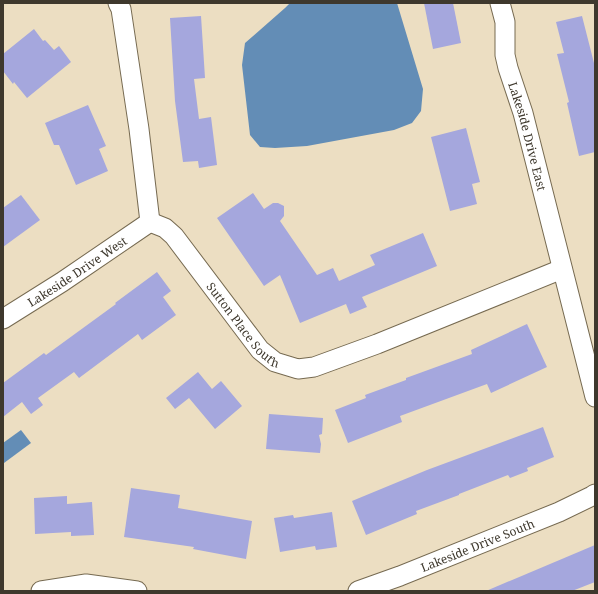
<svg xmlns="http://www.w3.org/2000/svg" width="598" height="594" font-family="'Noto Serif',serif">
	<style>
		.water { fill: #638db6 }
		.building { fill: #a5a7dd }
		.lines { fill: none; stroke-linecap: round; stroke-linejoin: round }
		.minor-casing { stroke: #766a51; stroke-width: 21 }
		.minor { stroke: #fff; stroke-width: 19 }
		.labels { text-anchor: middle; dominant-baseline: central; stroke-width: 3; stroke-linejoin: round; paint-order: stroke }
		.street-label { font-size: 12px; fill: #3e382d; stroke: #f9ebcf }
	</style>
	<rect width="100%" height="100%" fill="#ecdec2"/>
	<g class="water">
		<polygon points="290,3 397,3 423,89 421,111 412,123 394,130 307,146 275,148 260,147 250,135 242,65 245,43 285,8"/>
		<polygon points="21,430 31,443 4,463 3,461 3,443"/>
	</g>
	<g class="building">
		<polygon points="424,3 453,3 461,43 433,49"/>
		<polygon points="201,16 205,78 194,79 199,119 211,117 217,165 199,168 198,161 183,162 175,101 170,18"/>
		<polygon points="582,16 595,67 595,152 579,156 567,103 569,102 557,54 564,53 556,22"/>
		<polygon points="34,29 43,41 45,40 54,50 59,46 71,62 27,98 14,82 13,84 3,71 3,54"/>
		<polygon points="88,105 106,146 99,149 108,171 76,185 59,145 54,145 45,123"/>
		<polygon points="466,128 480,182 472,184 477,204 450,211 431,137"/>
		<polygon points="253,193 264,209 273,203 278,203 284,206 284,216 280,221 317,275 333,268 339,281 375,265 370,255 423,233 437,266 362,297 367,307 350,314 346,304 300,323 280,275 264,286 217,218"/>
		<polygon points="21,195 40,220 3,247 3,208"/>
		<polygon points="157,272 171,291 163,297 176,315 142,340 138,334 79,378 74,372 38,398 43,405 31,414 22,402 3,417 3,383 44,353 46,355 116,304 115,303"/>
		<polygon points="527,324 547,367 491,393 487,384 400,416 402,422 348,443 335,410 366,398 365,395 406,380 406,378 472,354 471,350"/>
		<polygon points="198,372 212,389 221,381 242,406 215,429 189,398 175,409 166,398"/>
		<polygon points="269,414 323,418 322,434 319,435 321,444 320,453 266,449"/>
		<polygon points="543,427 554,457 527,468 528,471 510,478 508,475 459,494 459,495 416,511 417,514 366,535 352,501 427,470"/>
		<polygon points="131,488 180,495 178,508 252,521 246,559 193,549 194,547 124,537"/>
		<polygon points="67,496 67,504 92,502 94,535 71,536 71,532 35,534 34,498"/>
		<polygon points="332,512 337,547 316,550 315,546 280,552 274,518 293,515 294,518"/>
		<polygon points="595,545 595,582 572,591 486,591"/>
	</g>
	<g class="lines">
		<defs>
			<g id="minor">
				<polyline points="118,3 121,9 139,129 150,222"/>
				<path id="s1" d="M500 3 505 22V55L508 68 523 113 595 397"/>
				<path id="s2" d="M150 222 165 228 174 236 260 350 275 362 298 369 314 367 377 344 562 269"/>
				<path id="s3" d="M3 319 62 282 150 222"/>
				<polyline points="41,591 86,584 137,591"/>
				<path id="s4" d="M358 591 400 576 559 512 592 496 595 494"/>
			</g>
		</defs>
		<use href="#minor" class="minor-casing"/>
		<use href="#minor" class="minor"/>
	</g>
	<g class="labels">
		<g class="street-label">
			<text stroke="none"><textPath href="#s1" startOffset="137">Lakeside Drive East</textPath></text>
			<text stroke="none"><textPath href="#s3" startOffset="88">Lakeside Drive West</textPath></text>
			<text stroke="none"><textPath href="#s2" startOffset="141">Sutton Place South</textPath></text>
			<text stroke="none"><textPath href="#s4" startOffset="128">Lakeside Drive South</textPath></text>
		</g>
	</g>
	<rect width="598" height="594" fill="none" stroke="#3e382d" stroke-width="8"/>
</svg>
